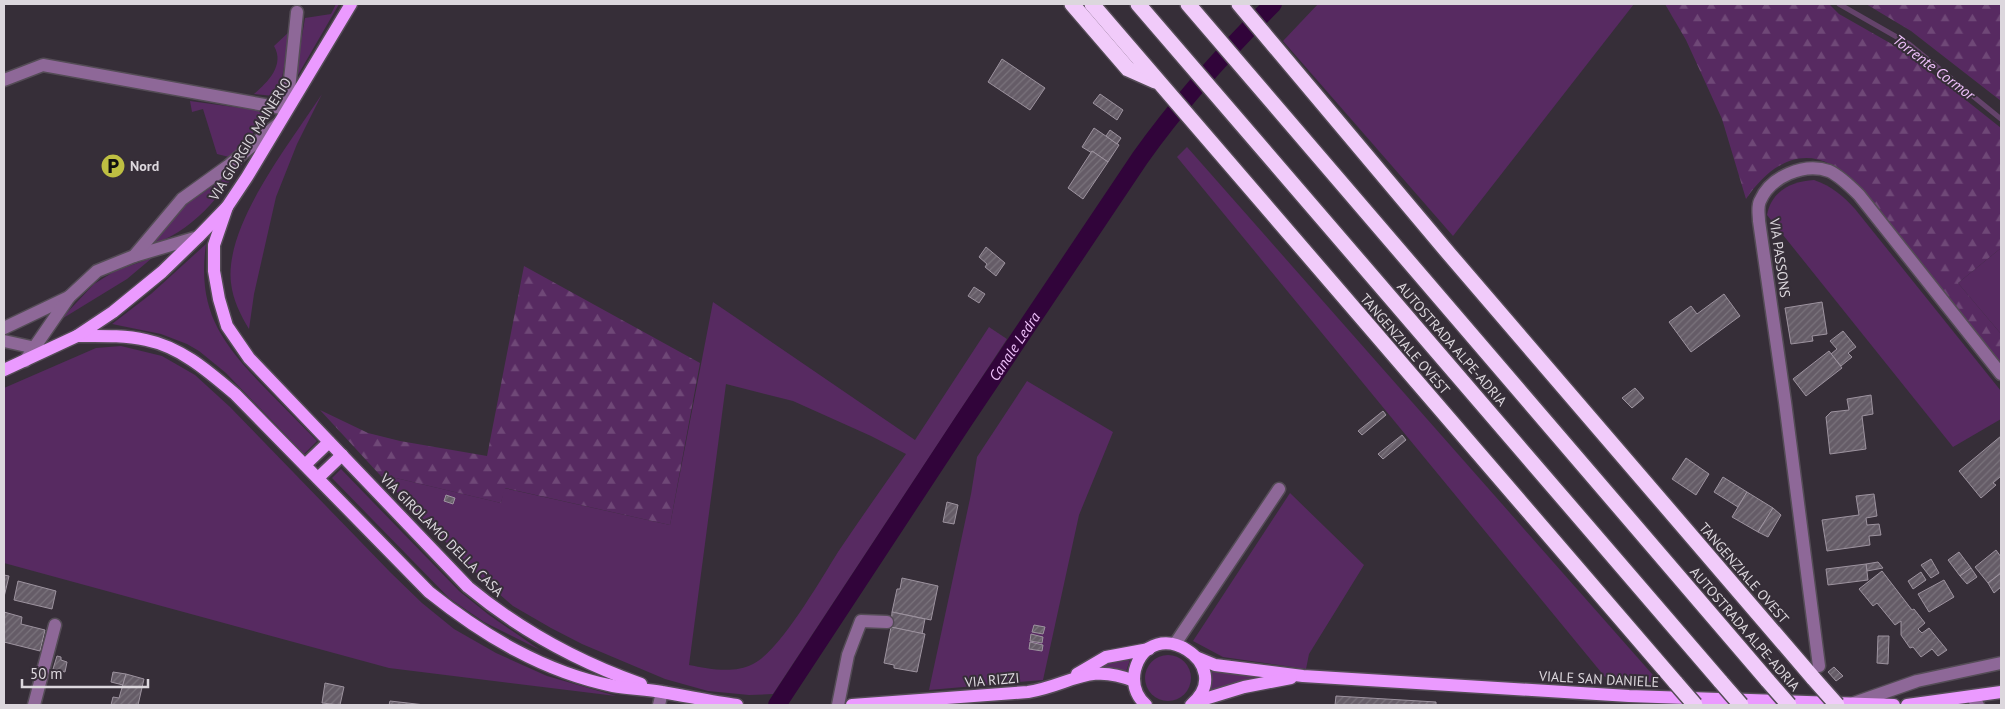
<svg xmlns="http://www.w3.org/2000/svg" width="2005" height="709" font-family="'PT Sans',sans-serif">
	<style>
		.green { fill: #572a61; fill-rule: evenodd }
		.forest { fill: url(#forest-firs) }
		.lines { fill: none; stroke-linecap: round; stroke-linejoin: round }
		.stream { stroke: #64436b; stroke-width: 5 }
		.canal { stroke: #31043a; stroke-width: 18 }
		.building { fill: url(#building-hatch); stroke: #9d939f }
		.minor-casing { stroke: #544c56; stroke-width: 15 }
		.major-casing { stroke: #544c56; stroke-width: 15 }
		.highway-casing { stroke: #544c56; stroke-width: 18 }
		.minor { stroke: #8e6898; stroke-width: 12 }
		.major { stroke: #eb9aff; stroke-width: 12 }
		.highway { stroke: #f1cbfa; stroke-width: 15 }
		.highway-bridge-casing { stroke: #544c56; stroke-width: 18; stroke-linecap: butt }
		.highway-bridge { stroke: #f1cbfa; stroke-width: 15 }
		.labels { text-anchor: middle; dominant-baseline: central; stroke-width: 4; stroke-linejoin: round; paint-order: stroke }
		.street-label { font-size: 14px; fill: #dcd7dd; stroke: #362e38 }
		.poi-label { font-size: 14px; font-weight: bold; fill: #dcd7dd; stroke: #362e38; text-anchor: start }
		.water-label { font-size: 15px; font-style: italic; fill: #efc0fb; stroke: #362e38 }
	</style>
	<defs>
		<pattern id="forest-firs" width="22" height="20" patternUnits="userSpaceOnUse" patternTransform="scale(1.25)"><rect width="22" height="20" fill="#572a61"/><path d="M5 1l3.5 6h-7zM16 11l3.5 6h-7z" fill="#6f4877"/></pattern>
		<pattern id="building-hatch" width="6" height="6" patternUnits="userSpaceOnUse" patternTransform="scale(1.25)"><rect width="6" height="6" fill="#655c67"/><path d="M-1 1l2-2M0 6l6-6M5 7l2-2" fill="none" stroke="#7a737c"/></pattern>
	</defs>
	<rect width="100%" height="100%" fill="#362e38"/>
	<g class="green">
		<polygon points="336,4 339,4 335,11 295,80 305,18 331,14"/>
		<polygon points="1318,4 1634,4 1453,236 1283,41"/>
		<path d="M290 31 280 90 273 96 254 94C268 82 285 65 274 46Z"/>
		<path d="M322 94 297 144 276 197 254 294 249 329C240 314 233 300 231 283 224 225 291 142 322 94Z"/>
		<polygon points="190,101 270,112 249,138 229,157 217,154 203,109 192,112"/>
		<polygon points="1187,147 1660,683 1605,677 1177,157"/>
		<path d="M247 157C221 194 193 234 146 246L161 235 183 206 225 178Z"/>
		<path d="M1814 180C1832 186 1843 196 1855 209L2001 391V419L1953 447 1767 215C1771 191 1792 181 1814 180Z"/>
		<path d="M206 244C197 309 220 341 263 386 281 404 299 423 317 441L304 454 226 373 199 351 187 344 161 334 112 324 151 294Z"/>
		<polygon points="2001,248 2001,334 1958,283"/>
		<polygon points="152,258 127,279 60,320 94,284 115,271"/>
		<path d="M713 302 915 440 989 327 1007 339 773 694 749 695 708 691 665 679 582 644 551 628 513 606 481 578 379 474 501 503 504 488 670 525ZM726 384 793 401 871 436 906 454C883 487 860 519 838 552 821 579 780 651 753 664 734 674 709 669 689 665Z"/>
		<polygon points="121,346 162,356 195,375 230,407 391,573 422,603 454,629 496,653 547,676 616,696 389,668 4,563 4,388 96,348"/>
		<polygon points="1027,381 1113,432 1079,515 1043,680 929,690 971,494 977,457"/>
		<polygon points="341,469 459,591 489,615 540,650 484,622 449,598 332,478"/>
		<polygon points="1290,493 1364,565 1309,654 1306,669 1223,657 1193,641"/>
		<circle cx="1168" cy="678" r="23"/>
		<polygon points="1131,656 1125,675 1093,671 1105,663"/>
		<polygon points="1210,669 1258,677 1209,691 1211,680"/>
	</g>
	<g class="forest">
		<path d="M1665 4H1829L1839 14 1904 51 2001 128V248L1958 283 2001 334V364L1863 191C1853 181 1843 171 1830 164 1795 146 1765 171 1746 199L1722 119 1686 40Z"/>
		<polygon points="1866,4 2001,4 2001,101 1911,31"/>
		<polygon points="524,266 700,363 670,525 505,488 501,503 379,474 320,410 368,433 400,441 487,456"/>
	</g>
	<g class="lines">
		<polyline class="stream" points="1839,4 1909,44 2001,119"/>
		<path class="canal" id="s1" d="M777 705 963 422 1140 158C1179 103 1225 52 1273 4"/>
	</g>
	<g class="building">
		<polygon points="1002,59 1045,88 1030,110 988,82"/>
		<polygon points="1100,94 1123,110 1117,120 1093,103"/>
		<polygon points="1094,128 1119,145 1108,162 1092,151 1092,153 1082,147"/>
		<polygon points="1110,130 1121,138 1117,144 1106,136"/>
		<polygon points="1092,151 1108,162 1083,199 1068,188"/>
		<polygon points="986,247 1005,263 996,276 985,267 987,264 979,257"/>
		<polygon points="974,287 985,294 979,303 968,296"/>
		<polygon points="1724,294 1740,316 1691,352 1669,322 1691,306 1697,314"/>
		<polygon points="1822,302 1827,334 1812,336 1813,341 1791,344 1785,308"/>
		<polygon points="1843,331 1856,347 1848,353 1852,357 1841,366 1831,354 1837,349 1830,341"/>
		<polygon points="1829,351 1842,368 1806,396 1793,379"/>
		<polygon points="1635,388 1644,398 1632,408 1622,398"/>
		<polygon points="1871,395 1873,414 1862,416 1866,449 1830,454 1826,417 1831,412 1849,410 1847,399"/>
		<polygon points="1383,411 1386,415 1362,435 1358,431"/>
		<polygon points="1402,435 1406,440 1383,459 1378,454"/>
		<polygon points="2001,436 2001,476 1993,483 1996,485 1981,498 1959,471"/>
		<polygon points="1686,458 1709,474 1696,495 1672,479"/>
		<polygon points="1723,477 1747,492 1738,507 1714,492"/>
		<polygon points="1747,492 1773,508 1758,532 1732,517"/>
		<polygon points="1874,494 1877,516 1866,518 1867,525 1879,524 1881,535 1869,536 1870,545 1827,551 1822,520 1859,515 1856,496"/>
		<polygon points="446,495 455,498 453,504 444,501"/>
		<polygon points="947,502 958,505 954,524 943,522"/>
		<polygon points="1773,508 1781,515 1768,537 1758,532"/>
		<polygon points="1996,550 2001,557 2001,573 1988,583 1975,567"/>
		<polygon points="1959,552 1971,568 1960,576 1948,560"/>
		<polygon points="1931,559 1939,573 1931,578 1921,565"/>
		<polygon points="1878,562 1883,568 1867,571 1866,564"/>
		<polygon points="1866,564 1868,580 1828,585 1826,569"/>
		<polygon points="1971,568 1977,577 1967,584 1960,576"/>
		<polygon points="1882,571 1912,610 1914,609 1925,623 1918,629 1922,633 1929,628 1947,650 1938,656 1932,649 1921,657 1913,647 1910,648 1901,635 1901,621 1895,625 1877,603 1873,606 1859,589"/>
		<polygon points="1921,572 1926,580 1913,589 1908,581"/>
		<polygon points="2001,573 2001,587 1994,593 1988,583"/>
		<polygon points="4,575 9,576 4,597"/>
		<polygon points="902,578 938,586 931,620 892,612 897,589 900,589"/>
		<polygon points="1944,580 1954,597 1929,612 1918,594"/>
		<polygon points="18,581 56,591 52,609 14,600"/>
		<polygon points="4,612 22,617 21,624 45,630 40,651 4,642"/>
		<polygon points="892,612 925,619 922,634 891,627"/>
		<polygon points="1034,625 1045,627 1043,634 1032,632"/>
		<polygon points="891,627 925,634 917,672 894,668 894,665 884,663"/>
		<polygon points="1031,634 1043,637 1042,643 1030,641"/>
		<polygon points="1878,636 1889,636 1888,664 1877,663"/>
		<polygon points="1030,642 1043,645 1042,651 1029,649"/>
		<polygon points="57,656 61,657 61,660 67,662 65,672 53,669"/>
		<polygon points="1834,667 1843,676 1836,681 1828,672"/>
		<polygon points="113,672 126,674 123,685 111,682"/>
		<polygon points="126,674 144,679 138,705 111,705 113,697 119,698"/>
		<polygon points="325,683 344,687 340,705 322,703"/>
		<polygon points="1336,696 1436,702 1436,705 1335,705"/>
		<polygon points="390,701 425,705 389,705"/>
	</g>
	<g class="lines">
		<defs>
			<g id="minor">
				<polyline points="4,80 43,65 287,109 297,12"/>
				<polyline points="134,256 198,237"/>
				<polyline points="4,328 69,297 97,271 134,256 182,199 228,166 278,124"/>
				<polyline points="4,341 40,349"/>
				<polyline points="25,361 69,297"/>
				<polyline points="1175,644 1279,489"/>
				<path d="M1819 666 1785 402 1759 221C1759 215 1757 207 1760 201 1770 177 1804 162 1829 171 1840 176 1851 187 1859 195L2001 374"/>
				<polyline points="1972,697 1978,705"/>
				<polyline points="1854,703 1917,681 2001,663"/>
				<polyline points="34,705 55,625"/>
				<polyline points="659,705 662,692"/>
				<polyline points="838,705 848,655 861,621 887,622"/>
			</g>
			<g id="major">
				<path d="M227 207 214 245V271L219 299 227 326 249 358 468 587C521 631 576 661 641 684"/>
				<path d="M77 336C100 336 123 335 146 340 181 347 209 372 235 394L429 592C484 636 544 672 613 686 629 689 646 689 662 692 687 696 712 702 737 705"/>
				<polyline points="4,370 77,336 113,312 162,272 198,237 227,207 247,177 351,4"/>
				<polyline points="305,465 329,442"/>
				<polyline points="318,478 342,455"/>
				<polyline points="1198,658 1215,665 1303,676 1629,696 1894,705"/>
				<polyline points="1077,674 1106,657 1149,649"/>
				<polyline points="1195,702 1244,687 1291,678"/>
				<path d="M852 705 1028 692C1071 685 1088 662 1134 681"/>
				<path d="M1146 705C1136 696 1132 684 1135 670 1151 610 1239 665 1191 705"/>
				<polyline points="1907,705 2001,692"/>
			</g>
			<g id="highway">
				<polyline points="1072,4 1128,69 1155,81"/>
				<polyline points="1092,4 1676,683"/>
				<polyline points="1138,4 1721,682"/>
				<polyline points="1188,4 1768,681"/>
				<polyline points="1239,4 1450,255 1814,679"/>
			</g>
		</defs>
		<use href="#minor" class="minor-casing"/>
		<use href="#major" class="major-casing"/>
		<use href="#highway" class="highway-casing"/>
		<use href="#minor" class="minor"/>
		<use href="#major" class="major"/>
		<use href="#highway" class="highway"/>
		<defs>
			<g id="highway-bridge">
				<polyline points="1814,679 1837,705"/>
				<polyline points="1768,681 1789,705"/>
				<polyline points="1721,682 1741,705"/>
				<polyline points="1676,683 1695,705"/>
			</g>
		</defs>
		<use href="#highway-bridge" class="highway-bridge-casing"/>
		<use href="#highway-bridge" class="highway-bridge"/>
	</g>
	<defs>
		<symbol id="parking-disc" viewBox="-11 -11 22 22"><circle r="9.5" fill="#bebf42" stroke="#362e38"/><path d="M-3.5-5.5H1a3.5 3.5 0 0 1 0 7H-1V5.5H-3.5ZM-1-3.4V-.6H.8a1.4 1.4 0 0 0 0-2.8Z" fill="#111"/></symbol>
	</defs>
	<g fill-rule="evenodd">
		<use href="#parking-disc" x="99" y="152" width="28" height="28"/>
	</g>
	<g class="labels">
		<g class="street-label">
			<text transform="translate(250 139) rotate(-58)">VIA GIORGIO MAINERIO</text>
			<text transform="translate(1780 258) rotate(82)">VIA PASSONS</text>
			<text transform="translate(1405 344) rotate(49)">TANGENZIALE OVEST</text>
			<text transform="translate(1452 344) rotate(49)">AUTOSTRADA ALPE-ADRIA</text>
			<text transform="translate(442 535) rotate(45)">VIA GIROLAMO DELLA CASA</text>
			<text transform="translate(1744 573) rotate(49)">TANGENZIALE OVEST</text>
			<text transform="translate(1745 629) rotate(49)">AUTOSTRADA ALPE-ADRIA</text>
			<text transform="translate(1599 679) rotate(3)">VIALE SAN DANIELE</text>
			<text transform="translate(992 680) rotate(-5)">VIA RIZZI</text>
		</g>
		<g class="poi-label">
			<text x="130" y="166">Nord</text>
		</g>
		<g class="water-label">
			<text transform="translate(1934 67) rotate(37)">Torrente Cormor</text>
			<text stroke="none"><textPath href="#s1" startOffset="430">Canale Ledra</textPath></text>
		</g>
	</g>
	<rect width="2005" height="709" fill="none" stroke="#dcd7dd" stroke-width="10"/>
	<path d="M22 679v8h126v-8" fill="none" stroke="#dcd7dd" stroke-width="2.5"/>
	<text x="30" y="679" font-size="15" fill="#dcd7dd" stroke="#362e38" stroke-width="4" paint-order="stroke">50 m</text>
</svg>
